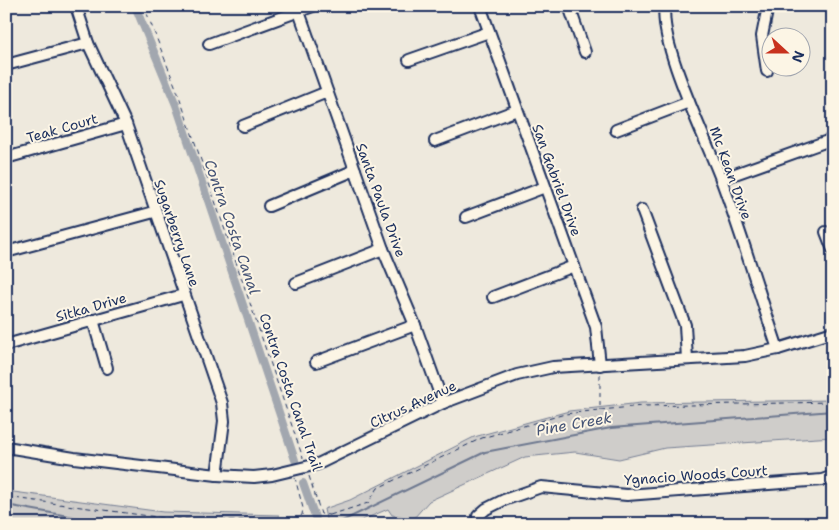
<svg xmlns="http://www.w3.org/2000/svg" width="839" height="530" font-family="'Shantell Sans',sans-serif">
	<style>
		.green { fill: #cfcdca; stroke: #757e94 }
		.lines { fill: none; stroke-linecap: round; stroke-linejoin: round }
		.stream { stroke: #6c778f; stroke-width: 2 }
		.canal { stroke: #a2a7af; stroke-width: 8 }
		.minor-casing { stroke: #1b2f5e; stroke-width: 14 }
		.path { stroke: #1b2f5e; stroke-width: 1; stroke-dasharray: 5 4; stroke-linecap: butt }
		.minor { stroke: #fcf5e5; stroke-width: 10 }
		.labels { text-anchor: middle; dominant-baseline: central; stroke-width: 4; stroke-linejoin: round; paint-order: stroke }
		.street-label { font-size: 14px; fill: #1b2f5e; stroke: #fcf5e5 }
		.water-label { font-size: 15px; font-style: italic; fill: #445376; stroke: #fcf5e5 }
	</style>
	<rect width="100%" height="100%" fill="#eee9dd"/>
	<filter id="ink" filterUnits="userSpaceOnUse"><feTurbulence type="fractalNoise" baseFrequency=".02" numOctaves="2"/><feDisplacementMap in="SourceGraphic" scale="10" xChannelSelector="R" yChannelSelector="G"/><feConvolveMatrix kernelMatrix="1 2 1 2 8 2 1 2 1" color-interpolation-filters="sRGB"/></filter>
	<g filter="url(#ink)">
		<g class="green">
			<polygon points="833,400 833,437 665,448 619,459 575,452 525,457 429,501 414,518 392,515 388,509 353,524 327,524 324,509 350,500 474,437 569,411 641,403"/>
			<polygon points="6,491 163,512 279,515 279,524 24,524 6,522"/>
		</g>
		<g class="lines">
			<g class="stream">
				<polyline points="6,505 114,524"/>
				<polyline points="336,524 485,452 611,428 833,411"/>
			</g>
			<g class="canal">
				<polyline points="135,6 176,105 295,460"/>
				<polyline points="303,483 316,520"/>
			</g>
			<defs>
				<g id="minor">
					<polyline points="76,6 88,43 126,124 222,403 224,421 217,475"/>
					<polyline points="297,6 383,249 415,325 443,403"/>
					<polyline points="480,6 596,327 600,365"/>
					<polyline points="569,6 585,52"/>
					<path d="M665 6C658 43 707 141 721 179 742 235 759 293 778 349"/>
					<polyline points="209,44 313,6"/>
					<polyline points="409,60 489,32"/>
					<polyline points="6,65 88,43"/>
					<polyline points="767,71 762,36 768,6"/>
					<polyline points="243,126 327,92"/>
					<polyline points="616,130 689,102"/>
					<polyline points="435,141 517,110"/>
					<polyline points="6,158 126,124"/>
					<polyline points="721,179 833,139"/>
					<polyline points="269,206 355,170"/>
					<polyline points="642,210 685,325 687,359"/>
					<polyline points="466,217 545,187"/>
					<polyline points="826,232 833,250"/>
					<polyline points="6,252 154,212"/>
					<polyline points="296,283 383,249"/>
					<polyline points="493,297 574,266"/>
					<polyline points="93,320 107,368"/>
					<polyline points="6,345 183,295"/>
					<polyline points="316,362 415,325"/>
					<polyline points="6,447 74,458 217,475 254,477 272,475 318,464 443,403 517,375 553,367 745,356 778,349 833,332"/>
					<polyline points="478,516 486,509 504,500 541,487 627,495 822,480 833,476"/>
				</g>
			</defs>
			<use href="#minor" class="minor-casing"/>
			<g class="path">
				<polyline points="144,6 178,93 303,458"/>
				<polyline points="600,374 600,410 643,406 833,402"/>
				<polyline points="309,476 321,514 329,515 332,524"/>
				<polyline points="6,497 164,518 227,520 295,519 302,515 303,508 295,478"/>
				<polyline points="330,515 368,503 378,488 482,438 565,414 600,410"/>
				<polyline points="379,524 413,520 435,524"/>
			</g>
			<use href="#minor" class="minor"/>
		</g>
	</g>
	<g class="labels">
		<g class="street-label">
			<text transform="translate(62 128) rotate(-16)">Teak Court</text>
			<text transform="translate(731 173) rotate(70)">Mc Kean Drive</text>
			<text transform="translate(557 180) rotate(70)">San Gabriel Drive</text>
			<text transform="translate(381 200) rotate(70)">Santa Paula Drive</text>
			<text transform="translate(177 233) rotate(71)">Sugarberry Lane</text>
			<text transform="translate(91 307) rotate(-16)">Sitka Drive</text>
			<text transform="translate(291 392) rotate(71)">Contra Costa Canal Trail</text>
			<text transform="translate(413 404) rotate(-25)">Citrus Avenue</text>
			<text transform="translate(696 475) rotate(-4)">Ygnacio Woods Court</text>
		</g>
		<g class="water-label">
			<text transform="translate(232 227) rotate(71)">Contra Costa Canal</text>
			<text transform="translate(574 424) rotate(-10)">Pine Creek</text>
		</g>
	</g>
	<rect width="839" height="530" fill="none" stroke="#fcf5e5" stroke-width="25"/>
	<rect x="12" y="12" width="814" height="505" fill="none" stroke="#1b2f5e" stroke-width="2" filter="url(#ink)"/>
	<g transform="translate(786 52) rotate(111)"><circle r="24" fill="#fcf5e5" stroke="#a2a6af"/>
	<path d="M0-4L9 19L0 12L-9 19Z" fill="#c8321e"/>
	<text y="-8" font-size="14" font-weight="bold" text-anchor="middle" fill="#1b2f5e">N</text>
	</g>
</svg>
